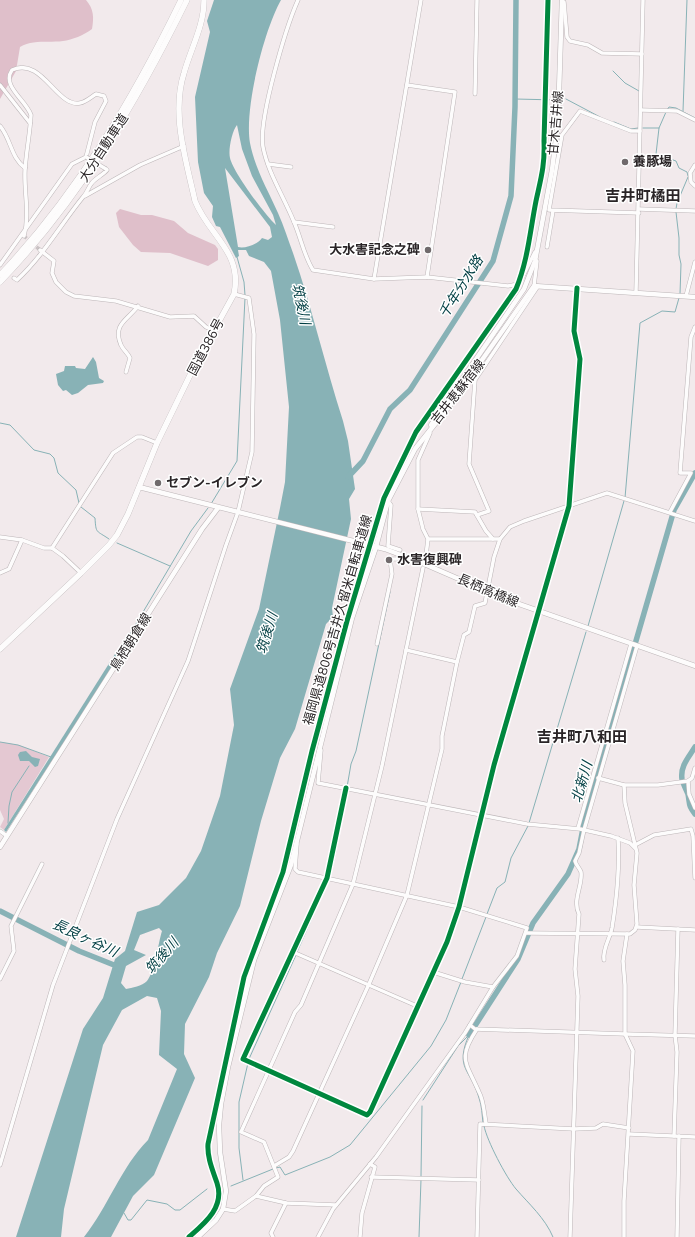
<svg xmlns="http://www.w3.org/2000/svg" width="695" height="1237" font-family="'Nunito Sans','Noto Sans JP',sans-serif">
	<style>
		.green { fill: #e4c8d2 }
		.forest { fill: #dfbfca }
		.water { fill: #88b2b6; fill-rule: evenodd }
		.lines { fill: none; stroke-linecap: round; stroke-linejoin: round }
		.stream { stroke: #88b2b6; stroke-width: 1 }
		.river { stroke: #88b2b6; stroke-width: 5.5 }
		.minor-tunnel { stroke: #cac3c5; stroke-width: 3.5; stroke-dasharray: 3.5 2; stroke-linecap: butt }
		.minor-casing { stroke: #bdb6b8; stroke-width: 4.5 }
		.major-casing { stroke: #bdb6b8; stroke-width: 5.5 }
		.highway-casing { stroke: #bdb6b8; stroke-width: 6 }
		.minor { stroke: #fdfcfc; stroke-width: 3.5 }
		.major { stroke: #fdfcfc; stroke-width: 4.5 }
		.highway { stroke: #fdfcfc; stroke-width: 5.5 }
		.minor-bridge-casing { stroke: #bdb6b8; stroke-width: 4.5; stroke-linecap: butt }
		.minor-bridge { stroke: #fdfcfc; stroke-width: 3.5 }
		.cycleway-casing { stroke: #fff; stroke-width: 8 }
		.cycleway { stroke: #00873e; stroke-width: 5 }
		.poi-dot { fill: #706a6c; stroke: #fff; stroke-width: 1.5 }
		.labels { text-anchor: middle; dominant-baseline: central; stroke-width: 3; stroke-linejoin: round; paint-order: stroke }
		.street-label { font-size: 13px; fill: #2a2527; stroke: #fff }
		.poi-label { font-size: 13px; font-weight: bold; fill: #2a2527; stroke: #fff; text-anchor: start }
		.water-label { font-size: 14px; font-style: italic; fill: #003e43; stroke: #fff }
		.quarter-label { font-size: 15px; font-weight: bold; fill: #2a2527; stroke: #fff }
	</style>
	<rect width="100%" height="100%" fill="#f2eaec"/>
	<polygon class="green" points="0,742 19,745 49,757 4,830 0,827 4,819 0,810"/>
	<g class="forest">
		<path d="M0 0H86C94 9 94 18 92 29 84 35 72 40 63 41 48 43 33 39 20 47L16 71 0 99Z"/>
		<polygon points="120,209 141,215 152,215 174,221 188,233 215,245 218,249 218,260 208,266 170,253 141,252 133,245 119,227 116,213"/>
	</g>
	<g class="water">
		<path d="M214 0H281C264 30 244 109 250 143 255 169 268 190 278 213 284 226 288 240 293 253 312 308 325 365 343 421L348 441 355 489 349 499 351 519 332 608 333 617 326 624 295 729 280 758 261 821 240 906 217 953 209 977 185 1024 184 1054 195 1078 154 1175 133 1196 111 1237H84C108 1207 121 1167 148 1140L177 1069 159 1055 161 1011 157 998 147 996 122 1010 103 1045 64 1209 61 1237H16L83 1029 103 998 115 959 125 951 137 912 159 905 186 878 201 851 220 796 234 725 230 689 259 609 280 508 285 482 289 407 280 320 271 271 264 262 249 256 246 250H238L239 256 236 258 220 227 216 226 212 217 213 206 204 193 198 162 195 97 210 32 207 21ZM237 125 242 149 252 176 273 215 276 225C265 215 233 172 230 158 228 150 232 131 237 125ZM225 168 270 227 272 237 268 240 262 238C258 244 245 249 238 247ZM159 928 162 931C158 944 155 971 147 981 142 986 132 988 126 989L121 983 126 966 146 955 134 950 140 935Z"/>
		<polygon points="93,357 96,362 99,378 104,381 103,383 88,385 78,393 72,395 66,390 63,391 58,385 56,374 64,371 65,366 75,366 76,368 85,369"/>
		<polygon points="115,654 119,657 6,832 4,830"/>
		<polygon points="26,751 32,757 40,759 38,766 35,767 29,761 20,761 18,755 20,752"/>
	</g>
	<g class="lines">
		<g class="stream">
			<polyline points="613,71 625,83 639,91"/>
			<polyline points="515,99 557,100"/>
			<polyline points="566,99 600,117"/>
			<polyline points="667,110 669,107 676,108 695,118"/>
			<polyline points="683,111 687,0"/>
			<polyline points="666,112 659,128 656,154 676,161 679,168 687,172 688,176"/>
			<polyline points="614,122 631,129 638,128"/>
			<polyline points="643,128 659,128"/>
			<polyline points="676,209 677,203 688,177"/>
			<polyline points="676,212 679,238 679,255 681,264 680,294"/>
			<polyline points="237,257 244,282 245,295"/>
			<polyline points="0,423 10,425 34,450 50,454 54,458 58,473 76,490 79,503"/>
			<polyline points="625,498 640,323 662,311 675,312 679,298"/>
			<polyline points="211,504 237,461 245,298"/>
			<path d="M81 507 95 518C96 534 96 530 109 539"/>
			<polyline points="117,543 170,566"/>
			<polyline points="588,626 624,501"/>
			<polyline points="117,656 191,531 208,508"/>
			<polyline points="0,742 18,745 51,757"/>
			<polyline points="8,823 9,806 12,792 29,766"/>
			<polyline points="529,823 586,632"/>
			<polyline points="330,877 336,851 351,764 356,751 390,592"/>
			<polyline points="487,914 497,888 505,882 511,858 528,826"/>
			<polyline points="297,952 329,880"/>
			<polyline points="462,979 486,917"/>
			<path d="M469 1035C454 1069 471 1069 479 1098 482 1106 482 1115 483 1123"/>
			<polyline points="249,1059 296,955"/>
			<polyline points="423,1100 458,1046 467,1037"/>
			<path d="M484 1126C487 1141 506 1177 516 1189 529 1204 545 1218 553 1237"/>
			<polyline points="276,1168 280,1167 285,1175 330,1157 350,1145 431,1046 446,1020 461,982"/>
			<polyline points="421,1177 422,1106"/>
			<polyline points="243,1180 239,1148 239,1102 248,1063"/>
			<polyline points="231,1186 273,1169"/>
			<polyline points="124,1213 128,1220 131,1220 147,1200 167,1204 175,1210 180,1210 207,1189"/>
			<polyline points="419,1237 421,1180"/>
		</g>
		<g class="river">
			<polyline points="348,477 363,461 390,409 410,390 493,261 511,196 515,107 516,0"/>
			<path d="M695 747C689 757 680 766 682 779 683 784 686 789 688 794 690 804 688 805 695 814"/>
			<polyline points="0,911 79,951 119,967 118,969"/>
			<polyline points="469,1035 518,959 533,923 568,874 579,849 586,813 674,510 695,473"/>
		</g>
		<polyline class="minor-tunnel" points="24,236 40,250"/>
		<defs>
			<g id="minor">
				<path d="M298 0C286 27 258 120 263 147 268 173 284 197 294 222 301 238 304 256 313 270L374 279 427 277 508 286 518 284 520 282 535 252"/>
				<polyline points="564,2 567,37 570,41 588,45 602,53 642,54"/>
				<polyline points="0,85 30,123"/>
				<polyline points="407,85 455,92 427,277"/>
				<polyline points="475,94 477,0"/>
				<polyline points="641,110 677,111 695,120"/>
				<path d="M0 126C11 139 11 158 25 168"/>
				<polyline points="268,164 291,167"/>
				<polyline points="695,165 690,173 691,182 695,186"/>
				<polyline points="85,196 140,165 184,146"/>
				<polyline points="639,209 695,211"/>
				<polyline points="639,213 549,210 562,135 580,111 631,131 640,131"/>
				<polyline points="294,222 333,227"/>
				<polyline points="547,247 553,211"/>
				<polyline points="40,250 54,261 52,273 56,282 66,292 74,296 116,301 170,317 194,316 206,327 215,331"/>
				<path d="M0 265 72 164 86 157 95 122 106 101 104 96 96 94C91 97 86 102 80 103 57 108 42 56 12 70 1 86 26 100 31 115 30 134 26 152 25 171 24 193 30 214 24 236"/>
				<path d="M14 278 17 280C43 256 61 224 83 197 87 193 88 188 91 184 94 179 103 175 107 170L106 169"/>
				<polyline points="374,279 421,0"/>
				<polyline points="534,286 537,261"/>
				<polyline points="636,292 643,0"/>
				<polyline points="686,296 695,262"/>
				<path d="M126 372 130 358C128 353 123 350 121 345 112 324 128 320 138 306"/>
				<polyline points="388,501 391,505 388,546 400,550"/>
				<polyline points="418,509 475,512 486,531 493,539 500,539"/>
				<polyline points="670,512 691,473 680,473 691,337 695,327"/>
				<polyline points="477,515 489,511 469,464 475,380 538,286"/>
				<polyline points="0,537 22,540 44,548 52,548 63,556 81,573"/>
				<polyline points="428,539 493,539"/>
				<polyline points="52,548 113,453 137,437 142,437 157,443"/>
				<polyline points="425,563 428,539 423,529 418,509 418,460 430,433"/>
				<polyline points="0,573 9,569 22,540"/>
				<polyline points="377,644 392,574 390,559 397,559"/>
				<polyline points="406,650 457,662"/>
				<polyline points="321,750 318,783 527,824 580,829 611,836 630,843 635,848"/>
				<polyline points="598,778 624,785 658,785 688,781 692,778 695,768"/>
				<polyline points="688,781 689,794 695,808"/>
				<polyline points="346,788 327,878 243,1059 367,1115 370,1112 447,942 459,907 494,765 569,506 580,359 574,331 577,288"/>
				<polyline points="578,828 631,644"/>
				<polyline points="0,831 7,836"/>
				<polyline points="297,844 295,869 298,872 459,907 527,928 517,956 493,987 465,1033 376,1157 333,1209 318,1237"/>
				<polyline points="635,845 654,835 691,829 693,836 695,878"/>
				<polyline points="637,927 695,930"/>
				<polyline points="526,933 630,934 635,930 637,924 634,885 637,853 625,803 624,785"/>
				<polyline points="293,952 417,1006"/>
				<path d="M604 960C602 950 610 938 612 928 617 897 620 869 618 838"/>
				<polyline points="433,972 465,982 493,987"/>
				<polyline points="0,979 14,951 11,926 42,864"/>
				<polyline points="470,1025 475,1029 625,1034"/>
				<path d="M477 1029C457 1059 466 1062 479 1092 484 1101 484 1113 486 1123"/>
				<polyline points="625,1034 695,1036"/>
				<polyline points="629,1134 695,1137"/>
				<polyline points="674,1136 677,1052 675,1035 678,929"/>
				<polyline points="0,1165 53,985 117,819 188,661 226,545 238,512 252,452 254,334 249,298 234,294"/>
				<polyline points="274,1166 289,1157 293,1151 369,984 407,895 442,749 442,736 457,662 464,635 469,632 475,606 485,603 494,557 500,539 510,527 524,521 607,493 695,521"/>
				<polyline points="371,1177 479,1180"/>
				<polyline points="256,1196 286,1203 336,1205"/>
				<polyline points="223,1209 235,1211 256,1196 264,1186 278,1177 264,1142 241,1132 295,1012 301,1005 353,884 382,766 423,568"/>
				<polyline points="273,1237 271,1233 286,1203"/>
				<polyline points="360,1237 362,1213 375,1167 370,1164"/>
				<polyline points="477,1237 480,1124 574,1129 596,1128 603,1124 629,1128"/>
				<path d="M570 1237 578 996 575 969 579 914C572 900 583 885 581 872 580 869 576 865 575 861L579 853 584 830 637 646"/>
				<polyline points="624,1237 624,1201 633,1051 625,1034 625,985 623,961 627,934"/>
				<polyline points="677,1237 679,1136"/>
			</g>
			<g id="major">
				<polyline points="431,425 524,289 535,261 552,170 558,123 562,0"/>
				<polyline points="139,487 385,549 422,563 505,599 695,666"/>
				<polyline points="0,847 202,529 218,508"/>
				<polyline points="198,1237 216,1220 223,1209 226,1191 220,1152 219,1125 221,1104 228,1067 254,960 291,865 352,618 376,547 388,501 415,449 451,404 534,286 695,297"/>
			</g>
			<g id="highway">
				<path d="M0 275C76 195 133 99 181 0"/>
				<path d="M0 282C79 200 137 102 187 0"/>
				<path d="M0 649 81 573 109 545 117 535 128 514 157 443 195 365 234 294C243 252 209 236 195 201 186 160 171 114 184 73 191 48 204 26 204 0"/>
			</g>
		</defs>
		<use href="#minor" class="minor-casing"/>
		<use href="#major" class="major-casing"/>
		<use href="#highway" class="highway-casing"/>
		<use href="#minor" class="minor"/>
		<use href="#major" class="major"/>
		<use href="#highway" class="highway"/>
		<defs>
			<polyline id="minor-bridge" points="86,157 106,169"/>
		</defs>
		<use href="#minor-bridge" class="minor-bridge-casing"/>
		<use href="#minor-bridge" class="minor-bridge"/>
		<defs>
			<g id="cycleway">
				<polyline points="346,788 327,878 243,1059 367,1115 370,1112 447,942 459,907 494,765 569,506 580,359 574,331 577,288"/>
				<path d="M189 1237C205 1223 225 1207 217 1183 213 1171 207 1158 208 1144L244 977 283 872 312 751 347 621 384 498 416 432 516 289C528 260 530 231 536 201 541 178 545 165 544 141L548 0"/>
			</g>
		</defs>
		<use href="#cycleway" class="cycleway-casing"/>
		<use href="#cycleway" class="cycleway"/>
	</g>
	<g class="poi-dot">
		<circle cx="625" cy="162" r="4"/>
		<circle cx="428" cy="250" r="4"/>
		<circle cx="158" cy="483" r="4"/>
		<circle cx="389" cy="560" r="4"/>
	</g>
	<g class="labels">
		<g class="street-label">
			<text transform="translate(556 123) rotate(-85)">甘木吉井線</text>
			<text transform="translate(104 148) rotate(-57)">大分自動車道</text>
			<text transform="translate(206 347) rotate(-62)">国道386号</text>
			<text transform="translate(458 392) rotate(-52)">吉井恵蘇宿線</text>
			<text transform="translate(488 591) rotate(23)">長栖高橋線</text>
			<text transform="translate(338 620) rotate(-74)">福岡県道806号吉井久留米自転車道線</text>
			<text transform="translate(131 642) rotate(-58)">鳥栖朝倉線</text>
		</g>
		<g class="poi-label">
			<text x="633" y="162">養豚場</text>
			<text x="420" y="250" text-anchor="end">大水害記念之碑</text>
			<text x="166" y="483">セブン-イレブン</text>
			<text x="397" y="560">水害復興碑</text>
		</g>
		<g class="water-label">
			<text transform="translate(461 287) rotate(-58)">千年分水路</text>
			<text transform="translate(301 304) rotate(78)">筑後川</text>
			<text transform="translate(267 633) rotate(-73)">筑後川</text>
			<text transform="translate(582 782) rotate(-74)">北新川</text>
			<text transform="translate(85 938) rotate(25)">長良ヶ谷川</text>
			<text transform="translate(162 956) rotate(-49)">筑後川</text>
		</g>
		<g class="quarter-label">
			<text x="643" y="196">吉井町橘田</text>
			<text x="582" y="737">吉井町八和田</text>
		</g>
	</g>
</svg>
